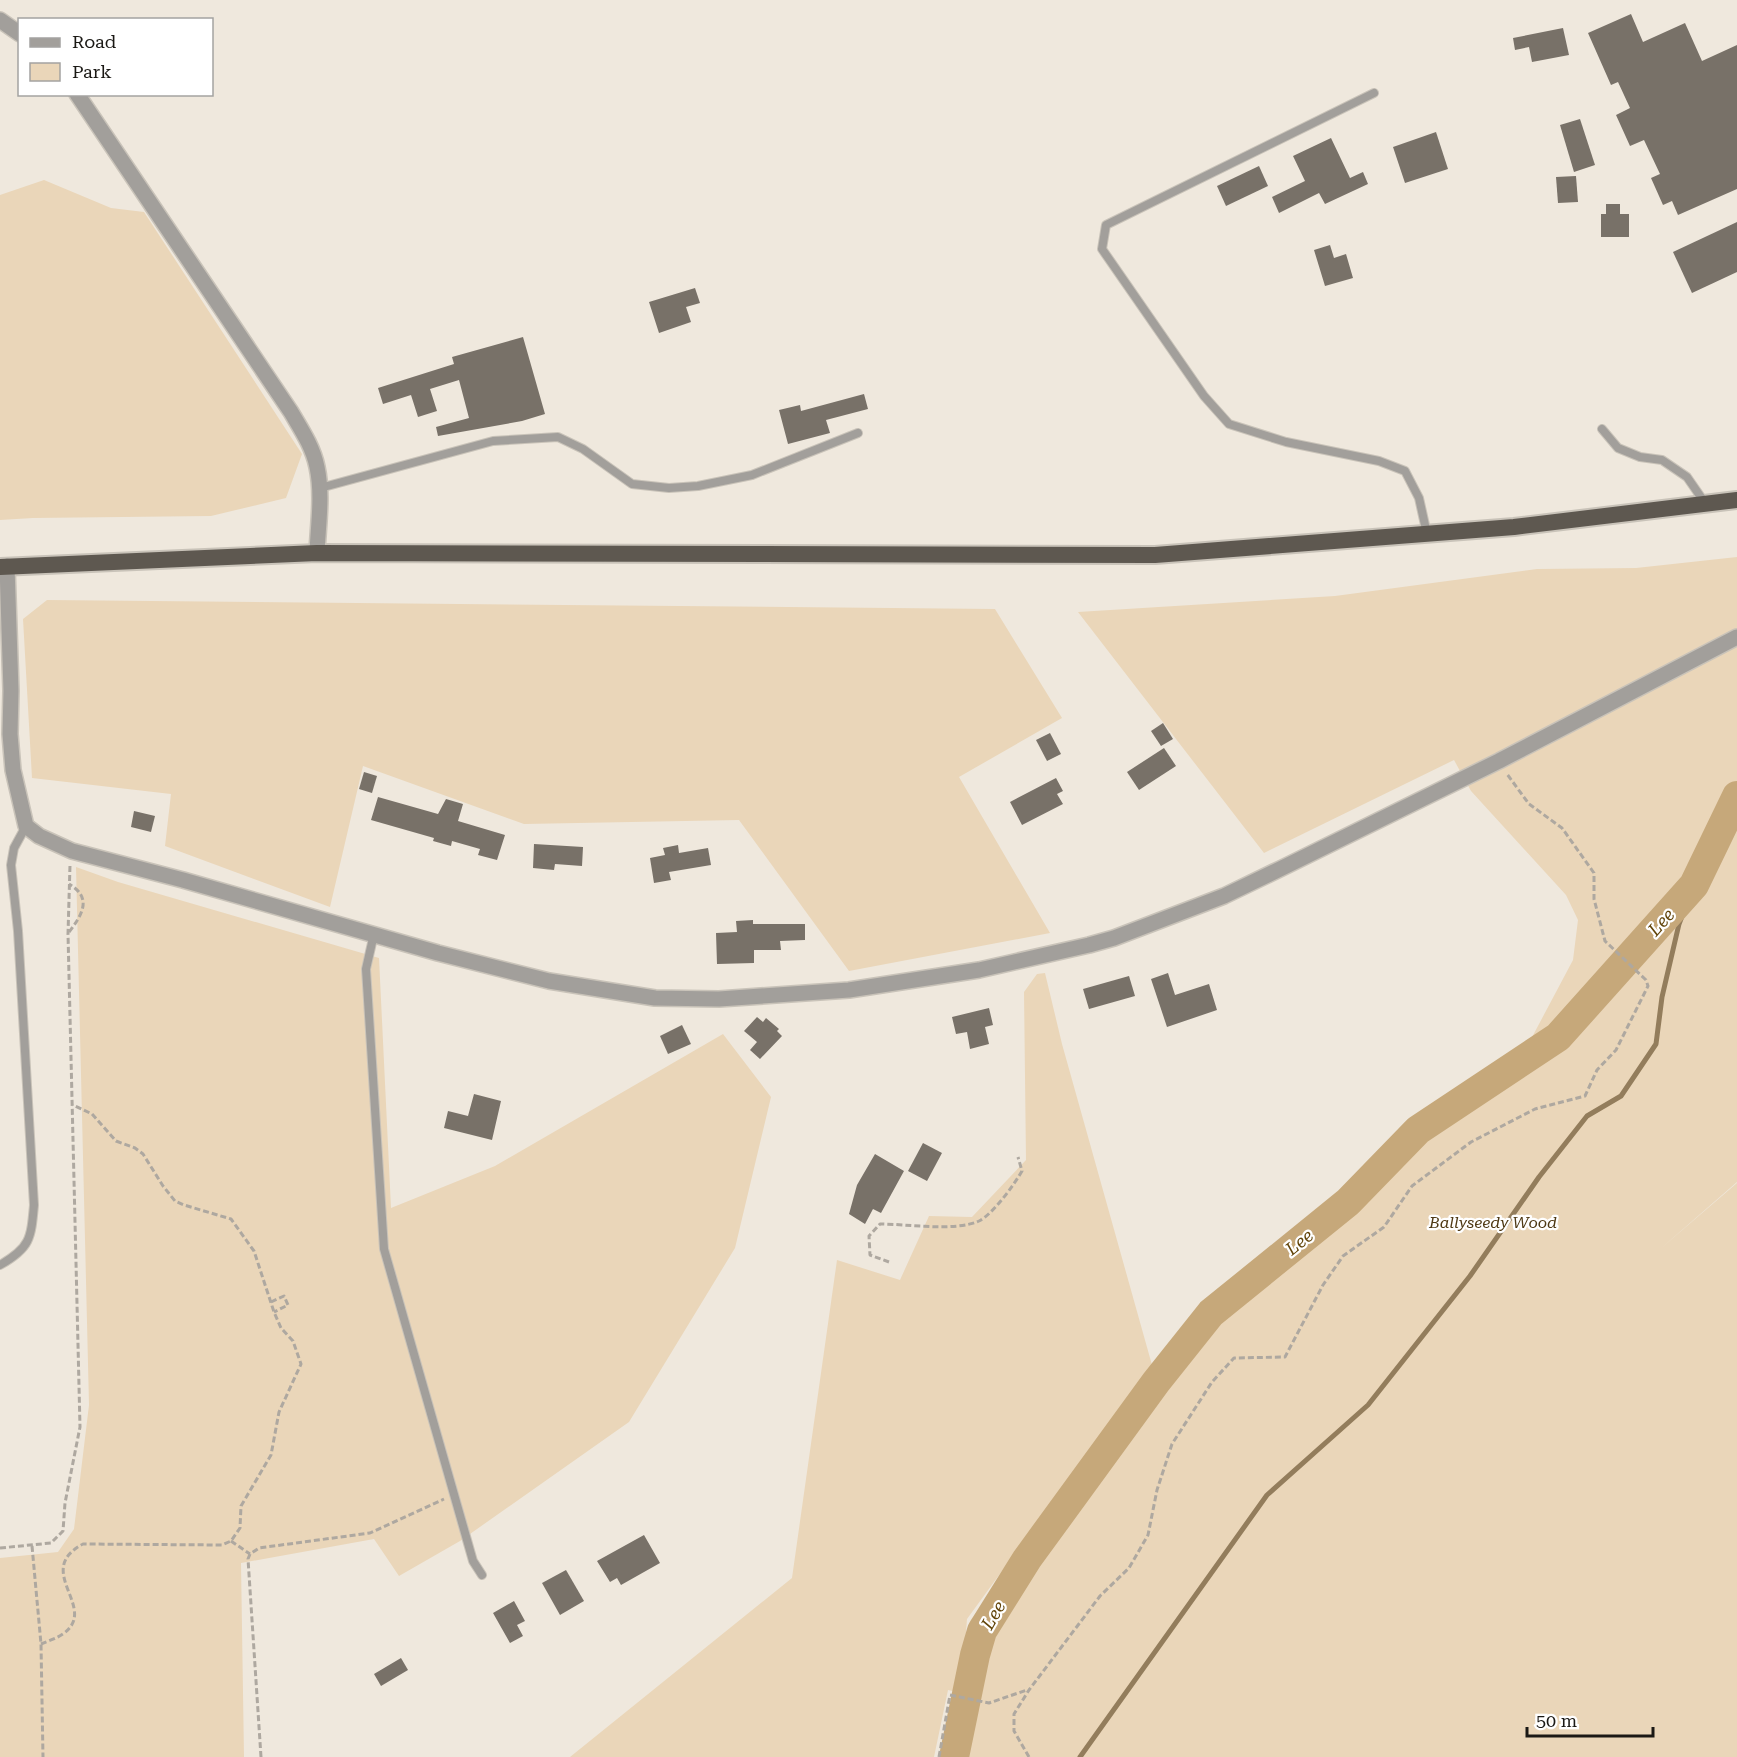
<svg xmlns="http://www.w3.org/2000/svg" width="1737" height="1757" font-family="'Roboto Serif',serif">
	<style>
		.green { fill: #ead6b9 }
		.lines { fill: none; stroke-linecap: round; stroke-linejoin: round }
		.stream { stroke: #937d5c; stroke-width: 5 }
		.river { stroke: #c6a87a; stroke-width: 30 }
		.building { fill: #787168 }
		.service-casing { stroke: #c9c3b9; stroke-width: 10 }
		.minor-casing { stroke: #c9c3b9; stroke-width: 18 }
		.trunk-casing { stroke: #c9c3b9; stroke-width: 20 }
		.path { stroke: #aea8a0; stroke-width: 3; stroke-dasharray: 6 3; stroke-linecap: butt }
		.service { stroke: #a29f9b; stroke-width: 8 }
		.minor { stroke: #a29f9b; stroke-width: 15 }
		.trunk { stroke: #5e5850; stroke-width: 16 }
		.labels { text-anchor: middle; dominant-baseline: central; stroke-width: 4.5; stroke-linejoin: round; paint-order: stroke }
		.park-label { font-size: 16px; font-style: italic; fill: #4f3914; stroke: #fff }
		.water-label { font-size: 18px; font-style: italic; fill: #624409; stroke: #fff }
	</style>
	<rect width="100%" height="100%" fill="#efe8dd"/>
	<g class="green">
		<polygon points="44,180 111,208 144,212 302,454 286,498 211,516 33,518 0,520 0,195"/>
		<polygon points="1737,557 1737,1182 1659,1250 1737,1183 1737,1757 943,1757 960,1682 957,1692 948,1690 934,1757 570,1757 792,1578 837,1260 900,1280 929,1216 972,1217 1026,1160 1024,992 1037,974 1045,973 1062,1044 1152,1365 967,1619 964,1658 970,1621 1188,1324 1335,1201 1411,1123 1530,1041 1573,960 1578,920 1566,895 1471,791 1454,760 1264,853 1078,612 1335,596 1537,569 1636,568"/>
		<polygon points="47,600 995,609 1062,718 959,777 1050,933 849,971 739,820 524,824 363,766 330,907 165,846 171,794 32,778 23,619"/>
		<polygon points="76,867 118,882 379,958 391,1208 495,1166 723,1034 771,1097 735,1248 629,1422 460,1541 399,1576 374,1539 241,1563 244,1757 0,1757 0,1558 58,1552 74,1529 89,1405"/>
	</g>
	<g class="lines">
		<polyline class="stream" points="1080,1757 1267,1495 1368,1405 1470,1276 1539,1177 1587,1116 1621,1096 1656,1044 1662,997 1679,924 1694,885"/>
		<polyline class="river" points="954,1757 975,1655 982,1631 1027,1559 1156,1382 1211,1313 1348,1202 1418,1130 1558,1037 1694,885 1737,796"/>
	</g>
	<g class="building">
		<polygon points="1631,14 1643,42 1685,23 1702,61 1737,45 1737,189 1678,215 1672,201 1663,205 1651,178 1660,174 1644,140 1630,146 1616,115 1630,108 1618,82 1611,85 1588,33"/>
		<polygon points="1563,28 1569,55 1532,62 1529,47 1515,50 1513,38"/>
		<polygon points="1580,119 1595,165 1574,172 1560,125"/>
		<polygon points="1436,132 1448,169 1405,183 1393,147"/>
		<polygon points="1331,138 1350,178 1363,172 1368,184 1325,204 1319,193 1279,213 1272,197 1305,181 1293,156"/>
		<polygon points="1259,166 1268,186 1226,206 1217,186"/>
		<polygon points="1576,176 1578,202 1558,203 1556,177"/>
		<polygon points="1606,204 1620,204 1620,214 1629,214 1629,237 1601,237 1601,214 1606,214"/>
		<polygon points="1737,222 1737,272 1692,293 1673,252"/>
		<polygon points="1330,245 1334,258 1346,254 1353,278 1325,286 1314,250"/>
		<polygon points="695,288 700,303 686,307 691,322 659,333 649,302"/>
		<polygon points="523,337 545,414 522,421 438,436 436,427 469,418 459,380 430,389 437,411 418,417 411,395 383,404 378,388 454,364 452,357"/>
		<polygon points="864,394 868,409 826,420 830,433 788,444 779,410 800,405 801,411"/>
		<polygon points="1163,723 1173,739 1161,746 1151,731"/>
		<polygon points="1050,733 1061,754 1047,761 1036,740"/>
		<polygon points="1164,748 1176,766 1139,790 1127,772"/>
		<polygon points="364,772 377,776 372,793 359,789"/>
		<polygon points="1056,778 1063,791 1057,794 1063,804 1022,825 1010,802"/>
		<polygon points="378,797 438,814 446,799 463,804 458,821 505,835 497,860 478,855 480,849 452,841 451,846 433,841 434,838 371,820"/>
		<polygon points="134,811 155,816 151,832 131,827"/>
		<polygon points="534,844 583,847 582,866 555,864 554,870 533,868"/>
		<polygon points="678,845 679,853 708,848 711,865 669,872 671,880 654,883 650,858 665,855 663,848"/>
		<polygon points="753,920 753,924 805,924 805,940 780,941 781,950 754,950 754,963 717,964 716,933 737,932 736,921"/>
		<polygon points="1168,973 1175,995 1209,984 1217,1010 1167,1027 1151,979"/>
		<polygon points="1129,976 1135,996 1089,1009 1083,989"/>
		<polygon points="989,1008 993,1025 985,1027 989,1044 970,1049 967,1032 956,1034 952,1017"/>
		<polygon points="757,1017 763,1022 766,1018 779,1029 777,1031 782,1036 760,1059 750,1050 757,1042 744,1031"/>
		<polygon points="682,1025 691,1044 668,1054 660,1036"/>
		<polygon points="474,1094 501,1101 492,1140 444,1128 448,1111 468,1116"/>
		<polygon points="923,1143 942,1153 927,1181 908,1171"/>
		<polygon points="875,1154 904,1171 881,1213 873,1209 865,1224 849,1214 857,1185"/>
		<polygon points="644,1535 660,1563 621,1585 617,1578 610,1582 597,1561"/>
		<polygon points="566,1570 584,1601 560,1615 542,1583"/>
		<polygon points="514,1601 525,1621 517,1625 523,1636 510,1643 493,1613"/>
		<polygon points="401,1658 408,1670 381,1686 374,1674"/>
	</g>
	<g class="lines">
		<defs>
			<g id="service">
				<polyline points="1374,93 1106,225 1102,249 1204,396 1229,424 1286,442 1379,461 1405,471 1419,498 1427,534"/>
				<polyline points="1602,429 1618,448 1640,457 1662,460 1687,477 1705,503"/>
				<polyline points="320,488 493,441 558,437 583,449 632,484 669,488 698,486 752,475 858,433"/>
				<polyline points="374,934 366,969 384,1249 473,1561 482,1575"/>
				<path d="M0 1265C30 1248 31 1239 34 1205L18 931 11 865 14 848 26 826"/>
			</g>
			<g id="minor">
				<polyline points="0,20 20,34"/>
				<path d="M77 94 291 412C301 429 313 447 317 467 323 495 318 526 317 553"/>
				<polyline points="7,566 11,691 10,734 13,770 26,826 39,836 72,851 183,880 438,953 549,981 655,998 719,999 849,990 979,970 1089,945 1114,938 1224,896 1280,869 1499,761 1737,637"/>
			</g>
			<polyline id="trunk" points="0,567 317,553 1155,555 1514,527 1737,500"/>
		</defs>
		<use href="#service" class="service-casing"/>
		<use href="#minor" class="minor-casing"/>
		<use href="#trunk" class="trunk-casing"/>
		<g class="path">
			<path d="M69 932C82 915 93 898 69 884"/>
			<path d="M889 1262 870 1255 869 1236 880 1224C909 1224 954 1232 979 1221 993 1214 1014 1185 1022 1171L1018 1157"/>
			<polyline points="271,1302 284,1296 288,1305 274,1312"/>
			<polyline points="231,1541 250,1554"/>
			<polyline points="32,1546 41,1644 43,1757"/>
			<polyline points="0,1548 51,1543 63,1531 65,1503 80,1427 68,934 70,865"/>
			<path d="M41 1644C48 1641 57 1638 63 1634 100 1608 32 1571 83 1544L222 1545 231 1541 240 1528 241 1506 271 1455 279 1412 301 1364 293 1341 281 1328 274 1312 254 1251 231 1219 184 1205 175 1201 163 1186 143 1154 135 1148 116 1141 92 1114 73 1105"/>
			<polyline points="261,1757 248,1559 250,1554 259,1548 370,1533 444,1499"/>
			<polyline points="939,1757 950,1695 989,1703 1027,1690"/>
			<polyline points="1029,1757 1014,1731 1014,1714 1029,1690 1100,1596 1129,1568 1148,1535 1157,1490 1172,1444 1212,1382 1234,1358 1285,1357 1323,1285 1343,1256 1384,1227 1412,1186 1471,1142 1535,1109 1585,1096 1597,1070 1616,1050 1648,986 1646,980 1605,941 1594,899 1594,873 1562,828 1529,804 1507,774"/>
		</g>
		<use href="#service" class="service"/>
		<use href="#minor" class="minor"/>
		<use href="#trunk" class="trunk"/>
	</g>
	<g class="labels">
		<g class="park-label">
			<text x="1493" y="1222">Ballyseedy Wood</text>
		</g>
		<g class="water-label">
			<text transform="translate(1661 922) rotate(-48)">Lee</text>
			<text transform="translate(1299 1242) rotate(-39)">Lee</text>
			<text transform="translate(993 1615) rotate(-60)">Lee</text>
		</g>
	</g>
	<rect x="18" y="18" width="195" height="78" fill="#ffffff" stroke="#a4a3a1" stroke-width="1.5"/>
	<rect x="30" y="38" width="30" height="9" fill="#a29f9b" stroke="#a4a3a1" stroke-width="1.5"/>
	<text x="72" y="48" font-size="18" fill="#1b1915">Road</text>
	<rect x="30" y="63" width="30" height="18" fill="#ead6b9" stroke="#a4a3a1" stroke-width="1.5"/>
	<text x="72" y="78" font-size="18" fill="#1b1915">Park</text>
	<path d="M1527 1727v9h126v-9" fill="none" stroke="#1b1915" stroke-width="3"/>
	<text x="1536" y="1727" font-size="18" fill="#1b1915" stroke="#ffffff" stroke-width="4.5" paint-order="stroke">50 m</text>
</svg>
